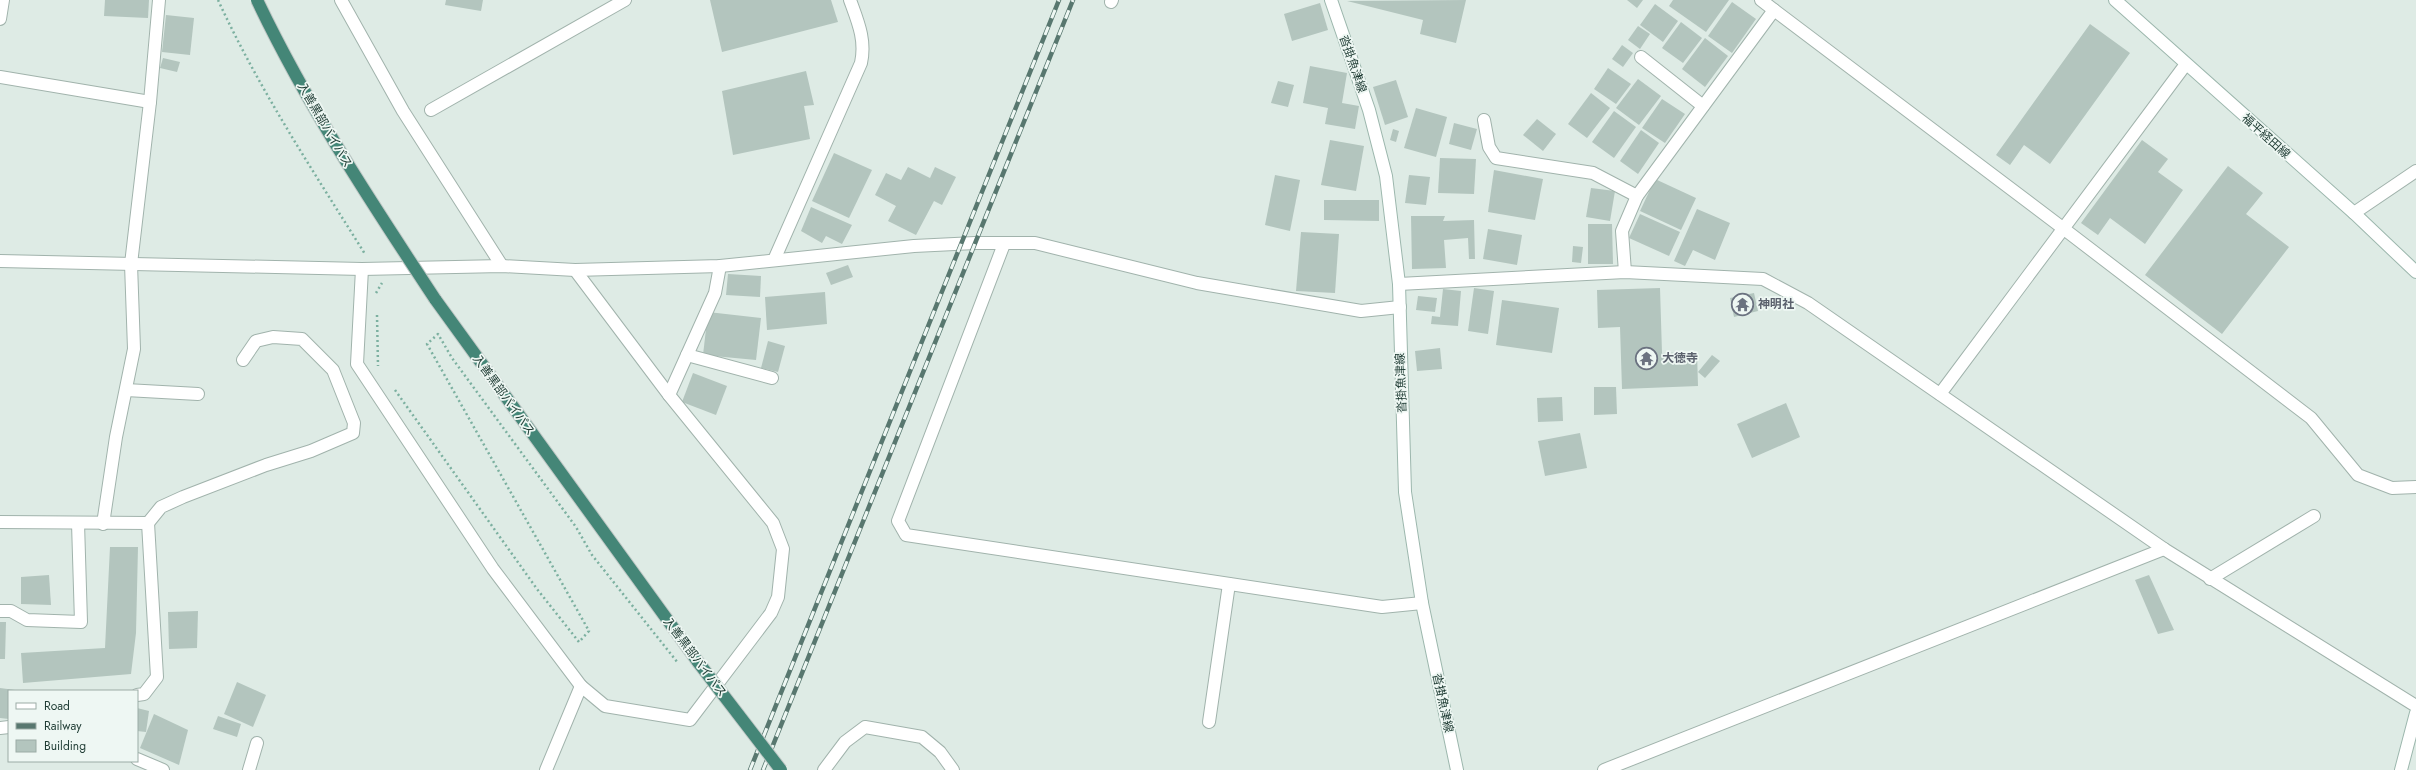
<svg xmlns="http://www.w3.org/2000/svg" width="2416" height="770" font-family="Jost,'Noto Sans JP',sans-serif">
	<style>
		.building { fill: #b3c5be }
		.lines { fill: none; stroke-linecap: round; stroke-linejoin: round }
		.minor-casing { stroke: #a1b3ac; stroke-width: 14 }
		.secondary-casing { stroke: #9cb7ad; stroke-width: 14 }
		.trunk-casing { stroke: #c0c8c6; stroke-width: 14 }
		.path { stroke: #7cb0a0; stroke-width: 2.5; stroke-dasharray: 2 3; stroke-linecap: butt }
		.minor { stroke: #fff; stroke-width: 12 }
		.secondary { stroke: #fff; stroke-width: 12 }
		.trunk { stroke: #448677; stroke-width: 12 }
		.rail-casing { stroke: #58776f; stroke-width: 4.5 }
		.rail { stroke: #eef7f3; stroke-width: 3; stroke-dasharray: 9; stroke-linecap: butt }
		.trunk-bridge-casing { stroke: #c0c8c6; stroke-width: 14; stroke-linecap: butt }
		.trunk-bridge { stroke: #448677; stroke-width: 12 }
		.labels { text-anchor: middle; dominant-baseline: central; stroke-width: 3.5; stroke-linejoin: round; paint-order: stroke }
		.street-label { font-size: 12px; fill: #1e3b33; stroke: #eef7f3 }
		.worship-label { font-size: 12px; font-weight: bold; fill: #5b616d; stroke: #eef7f3; text-anchor: start }
	</style>
	<rect width="100%" height="100%" fill="#deebe5"/>
	<g class="building">
		<polygon points="105,0 149,0 148,18 104,16"/>
		<polygon points="446,0 483,0 481,11 445,5"/>
		<polygon points="710,0 831,0 838,22 722,52"/>
		<polygon points="1466,0 1456,43 1420,34 1423,20 1347,1"/>
		<polygon points="1627,0 1643,0 1637,8"/>
		<polygon points="1673,0 1729,0 1706,32 1669,6"/>
		<polygon points="1732,2 1756,19 1732,53 1708,36"/>
		<polygon points="1320,3 1328,30 1292,41 1284,14"/>
		<polygon points="1655,4 1678,21 1663,42 1640,25"/>
		<polygon points="166,15 194,18 190,55 162,52"/>
		<polygon points="1681,22 1702,38 1683,63 1662,48"/>
		<polygon points="2090,24 2130,53 2050,164 2024,145 2010,165 1996,155"/>
		<polygon points="1638,26 1650,34 1640,49 1628,40"/>
		<polygon points="1705,38 1728,56 1705,87 1682,69"/>
		<polygon points="1622,45 1633,53 1623,67 1612,59"/>
		<polygon points="163,58 180,62 177,72 160,68"/>
		<polygon points="1310,66 1347,73 1342,103 1359,106 1355,129 1325,124 1328,108 1303,103"/>
		<polygon points="1608,68 1631,84 1616,104 1594,89"/>
		<polygon points="806,71 814,105 804,106 810,139 733,155 722,91"/>
		<polygon points="1638,79 1661,96 1639,125 1616,108"/>
		<polygon points="1396,80 1408,117 1385,125 1373,87"/>
		<polygon points="1278,81 1294,85 1288,107 1271,103"/>
		<polygon points="1591,93 1610,108 1587,138 1568,124"/>
		<polygon points="1662,99 1685,114 1665,143 1642,128"/>
		<polygon points="1416,108 1447,117 1436,157 1404,148"/>
		<polygon points="1614,111 1636,127 1614,158 1592,142"/>
		<polygon points="1537,119 1556,134 1543,151 1523,135"/>
		<polygon points="1454,123 1477,129 1471,150 1449,144"/>
		<polygon points="1393,129 1399,131 1396,142 1390,140"/>
		<polygon points="1641,130 1659,143 1638,174 1620,161"/>
		<polygon points="1330,140 1364,146 1356,191 1321,185"/>
		<polygon points="2142,140 2168,159 2158,172 2183,190 2145,244 2110,218 2098,235 2081,223"/>
		<polygon points="834,153 872,170 849,218 812,201"/>
		<polygon points="1440,158 1476,159 1474,194 1438,193"/>
		<polygon points="2228,166 2263,193 2246,214 2289,247 2222,334 2145,275"/>
		<polygon points="908,167 930,178 935,167 956,177 942,205 934,201 916,235 888,221 896,206 875,195 886,173 901,180"/>
		<polygon points="1494,170 1543,179 1535,220 1488,212"/>
		<polygon points="1275,175 1300,180 1290,231 1265,225"/>
		<polygon points="1409,175 1430,177 1426,205 1405,203"/>
		<polygon points="1655,179 1696,198 1681,230 1640,211"/>
		<polygon points="1591,188 1615,191 1610,221 1586,217"/>
		<polygon points="1324,200 1379,200 1379,221 1324,220"/>
		<polygon points="811,207 852,225 842,244 826,236 822,243 801,231"/>
		<polygon points="1697,209 1730,223 1715,260 1693,250 1685,266 1674,261"/>
		<polygon points="1640,214 1680,232 1669,256 1629,238"/>
		<polygon points="1411,216 1445,216 1443,221 1474,220 1475,259 1469,259 1468,238 1444,240 1446,268 1412,269"/>
		<polygon points="1588,224 1612,224 1613,264 1588,264"/>
		<polygon points="1488,229 1522,235 1517,265 1483,259"/>
		<polygon points="1301,232 1339,234 1335,293 1296,291"/>
		<polygon points="1573,246 1583,247 1581,263 1572,262"/>
		<polygon points="848,265 853,277 831,285 826,273"/>
		<polygon points="728,274 761,276 760,297 726,295"/>
		<polygon points="1474,288 1494,291 1488,334 1468,331"/>
		<polygon points="1660,288 1662,353 1697,352 1698,386 1622,389 1620,327 1598,328 1597,290"/>
		<polygon points="1443,289 1461,291 1458,326 1431,324 1432,316 1440,317"/>
		<polygon points="825,292 827,324 767,330 765,297"/>
		<polygon points="1754,293 1758,311 1734,317 1730,298"/>
		<polygon points="1418,296 1437,298 1435,312 1416,310"/>
		<polygon points="1502,300 1559,308 1552,353 1496,345"/>
		<polygon points="708,312 761,318 756,360 703,355"/>
		<polygon points="768,341 785,346 778,372 761,368"/>
		<polygon points="1440,348 1442,369 1417,371 1415,351"/>
		<polygon points="1712,355 1720,361 1705,378 1698,372"/>
		<polygon points="693,373 727,386 716,415 682,402"/>
		<polygon points="1594,387 1616,387 1617,414 1594,415"/>
		<polygon points="1562,397 1563,421 1538,422 1537,398"/>
		<polygon points="1786,403 1800,437 1752,458 1737,424"/>
		<polygon points="1580,433 1587,468 1545,476 1538,441"/>
		<polygon points="110,547 138,547 136,633 131,674 23,683 21,653 105,648"/>
		<polygon points="49,575 51,605 21,604 21,577"/>
		<polygon points="2149,575 2174,630 2158,634 2135,580"/>
		<polygon points="198,611 197,648 169,649 168,612"/>
		<polygon points="0,622 6,622 5,659 0,659"/>
		<polygon points="237,682 266,695 253,727 224,714"/>
		<polygon points="0,688 15,690 9,691 9,719 0,718"/>
		<polygon points="137,708 149,711 146,732 137,731"/>
		<polygon points="154,714 188,730 179,765 140,748"/>
		<polygon points="218,716 241,724 237,737 213,729"/>
	</g>
	<g class="lines">
		<defs>
			<g id="minor">
				<polyline points="341,0 403,111 502,266"/>
				<polyline points="1761,0 1774,10"/>
				<polyline points="1111,2 1112,0"/>
				<polyline points="0,19 3,0"/>
				<polyline points="1641,57 1703,106"/>
				<polyline points="0,77 150,102"/>
				<polyline points="431,110 625,0"/>
				<polyline points="1484,120 1489,147 1496,158 1593,173 1637,196"/>
				<polyline points="2354,213 2416,171"/>
				<polyline points="1004,244 898,521 906,535 1382,607 1422,603"/>
				<path d="M774 260 861 63C866 40 858 22 850 0"/>
				<polyline points="0,261 362,269 502,266 575,270 720,266 914,246 975,243 1035,243 1197,283 1361,311 1400,307"/>
				<polyline points="362,269 357,364 493,569 581,686"/>
				<polyline points="575,270 669,395"/>
				<polyline points="1625,272 1622,231 1637,196 1774,10 2064,229 2311,418 2358,475 2392,488 2416,487"/>
				<polyline points="1399,284 1625,272 1763,279 1808,303 2164,549 2416,706"/>
				<polyline points="687,355 772,378"/>
				<polyline points="126,390 198,394"/>
				<polyline points="1940,394 2186,64"/>
				<polyline points="0,522 148,523 157,677 144,694 137,695"/>
				<polyline points="148,523 161,507 183,497 266,465 311,451 353,433 354,423 333,370 302,339 273,337 256,341 243,360"/>
				<polyline points="103,524 116,437 134,349 131,264 150,102 159,0"/>
				<polyline points="2210,579 2314,516"/>
				<polyline points="0,611 11,611 27,620 81,622 78,523"/>
				<polyline points="1209,722 1229,584"/>
				<polyline points="0,728 9,727"/>
				<polyline points="137,759 163,770"/>
				<polyline points="249,770 257,743"/>
				<polyline points="546,770 581,686 605,706 690,720 771,613 778,597 783,549 773,523 669,395 715,293 720,266"/>
				<polyline points="824,770 845,742 865,727 922,737 940,752 953,770"/>
				<polyline points="1604,770 2164,549"/>
			</g>
			<g id="secondary">
				<polyline points="1331,0 1369,110 1386,176 1399,284 1405,492 1422,603 1457,770"/>
				<polyline points="2115,0 2354,213 2416,272"/>
				<polyline points="2401,770 2416,713"/>
			</g>
			<polyline id="trunk" points="435,299 698,662"/>
		</defs>
		<use href="#minor" class="minor-casing"/>
		<use href="#secondary" class="secondary-casing"/>
		<use href="#trunk" class="trunk-casing"/>
		<g class="path">
			<path d="M218 0C259 89 313 171 365 254"/>
			<polyline points="376,293 382,283"/>
			<polyline points="377,315 378,366"/>
			<polyline points="395,390 537,589 579,642 589,631 427,344 438,334 452,358 576,527 592,555 678,663"/>
		</g>
		<use href="#minor" class="minor"/>
		<use href="#secondary" class="secondary"/>
		<use href="#trunk" class="trunk"/>
		<defs>
			<g id="rail">
				<polyline points="750,770 1059,0"/>
				<polyline points="763,770 1073,0"/>
			</g>
		</defs>
		<use href="#rail" class="rail-casing"/>
		<use href="#rail" class="rail"/>
		<defs>
			<g id="trunk-bridge">
				<path d="M257 0C307 105 371 202 435 299"/>
				<polyline points="698,662 781,770"/>
			</g>
		</defs>
		<use href="#trunk-bridge" class="trunk-bridge-casing"/>
		<use href="#trunk-bridge" class="trunk-bridge"/>
	</g>
	<defs>
		<symbol id="temple-ring" viewBox="-11 -11 22 22"><circle r="9.5" fill="#eef7f3" stroke="#6b7280" stroke-width="1.5"/><path d="M0-6L5-2H3V0L6.5 2.5H4V6H1.5V3h-3V6H-4V2.5H-6.5L-3 0V-2H-5Z" fill="#6b7280"/></symbol>
	</defs>
	<g fill-rule="evenodd">
		<use href="#temple-ring" x="1730" y="292" width="25" height="25"/>
		<use href="#temple-ring" x="1634" y="346" width="25" height="25"/>
	</g>
	<g class="labels">
		<g class="street-label">
			<text transform="translate(1353 64) rotate(71)">沓掛魚津線</text>
			<text transform="translate(325 125) rotate(60)">入善黒部バイパス</text>
			<text transform="translate(2266 136) rotate(42)">福平経田線</text>
			<text transform="translate(1401 383) rotate(-92)">沓掛魚津線</text>
			<text transform="translate(504 395) rotate(54)">入善黒部バイパス</text>
			<text transform="translate(695 657) rotate(53)">入善黒部バイパス</text>
			<text transform="translate(1443 703) rotate(78)">沓掛魚津線</text>
		</g>
		<g class="worship-label">
			<text x="1758" y="304">神明社</text>
			<text x="1662" y="358">大徳寺</text>
		</g>
	</g>
	<rect x="8" y="690" width="130" height="72" fill="#eef7f3" stroke="#9baca6"/>
	<rect x="16" y="703" width="20" height="6" fill="#ffffff" stroke="#9baca6"/>
	<text x="44" y="710" font-size="12" fill="#1e3b33">Road</text>
	<rect x="16" y="723" width="20" height="6" fill="#58776f" stroke="#9baca6"/>
	<text x="44" y="730" font-size="12" fill="#1e3b33">Railway</text>
	<rect x="16" y="740" width="20" height="12" fill="#b3c5be" stroke="#9baca6"/>
	<text x="44" y="750" font-size="12" fill="#1e3b33">Building</text>
</svg>
